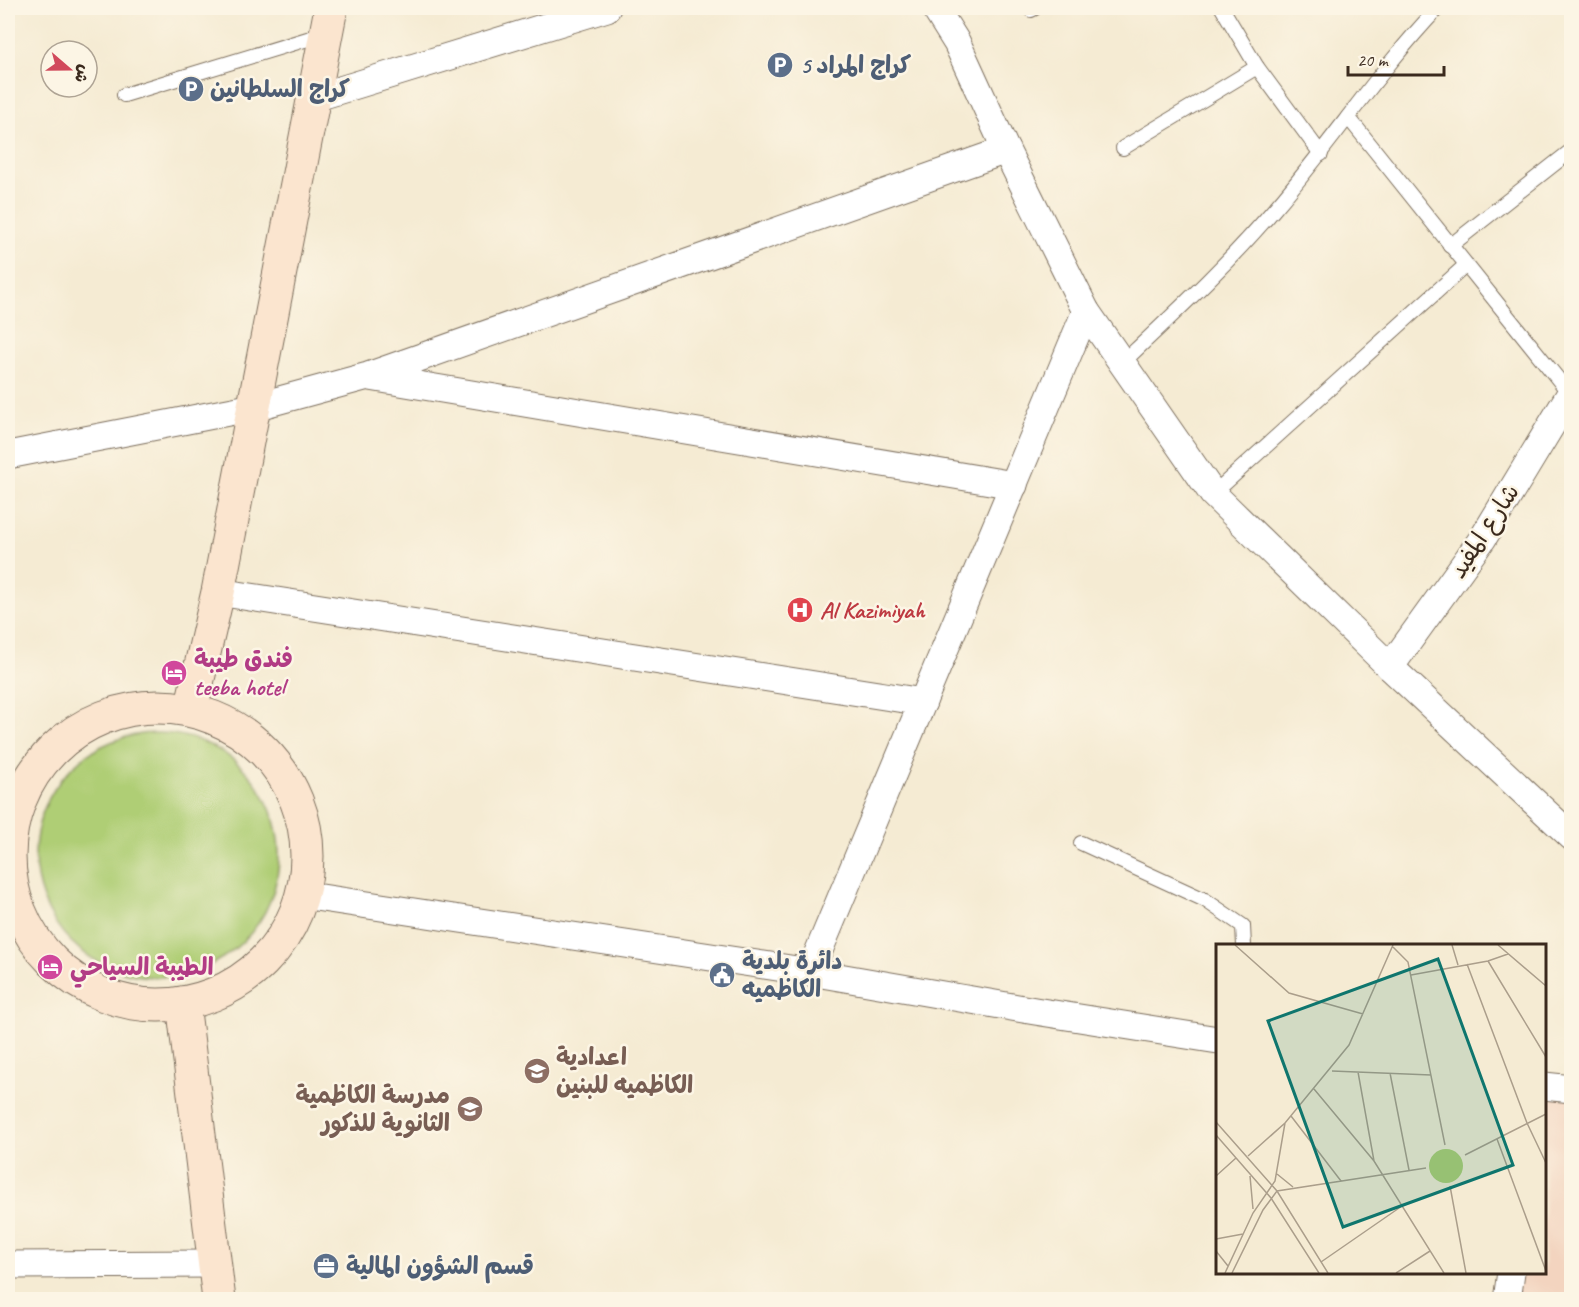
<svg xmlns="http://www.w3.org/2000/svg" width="1579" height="1307" font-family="Caveat,'Playpen Sans Arabic',sans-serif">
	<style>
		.built { fill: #f3d4bf }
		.green { fill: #afce75; stroke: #757c4a; stroke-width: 1.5 }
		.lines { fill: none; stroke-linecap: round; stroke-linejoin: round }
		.lane-casing { stroke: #7c6e5d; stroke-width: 16 }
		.street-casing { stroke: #7c6e5d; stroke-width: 29 }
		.secondary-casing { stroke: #7c6e5d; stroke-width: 35 }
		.lane { stroke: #fff; stroke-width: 14 }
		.street { stroke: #fff; stroke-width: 27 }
		.secondary { stroke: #fbe5cf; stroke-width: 33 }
		.labels { text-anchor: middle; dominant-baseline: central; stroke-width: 5; stroke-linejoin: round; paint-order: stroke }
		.service-label { font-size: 24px; font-weight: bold; fill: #4e5e75; stroke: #fcf5e5; text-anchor: start }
		.street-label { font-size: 24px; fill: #3b2a1e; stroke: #fcf5e5 }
		.health-label { font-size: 24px; font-weight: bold; fill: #be3a42; stroke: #fcf5e5; text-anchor: start }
		.hotel-label { font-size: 24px; font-weight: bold; fill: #b23c85; stroke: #fcf5e5; text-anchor: start }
		.education-label { font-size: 24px; font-weight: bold; fill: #785e54; stroke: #fcf5e5; text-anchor: start }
		.inset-road { fill: none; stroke: #ab9e8b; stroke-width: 1.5 }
		.view { fill: #0f766e; fill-opacity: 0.15; stroke: #0f766e; stroke-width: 3 }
		.inset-edge { fill: none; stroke: #3b2a1e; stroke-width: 3 }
	</style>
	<rect width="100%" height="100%" fill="#fcf5e5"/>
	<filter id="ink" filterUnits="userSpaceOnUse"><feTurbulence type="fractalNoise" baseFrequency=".0167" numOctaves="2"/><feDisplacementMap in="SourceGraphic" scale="12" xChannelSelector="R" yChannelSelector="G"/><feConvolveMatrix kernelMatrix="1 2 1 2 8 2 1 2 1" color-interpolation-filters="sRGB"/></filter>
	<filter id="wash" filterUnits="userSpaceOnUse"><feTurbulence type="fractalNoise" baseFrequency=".008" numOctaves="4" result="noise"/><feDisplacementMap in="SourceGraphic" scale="24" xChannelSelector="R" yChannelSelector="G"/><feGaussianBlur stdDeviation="1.35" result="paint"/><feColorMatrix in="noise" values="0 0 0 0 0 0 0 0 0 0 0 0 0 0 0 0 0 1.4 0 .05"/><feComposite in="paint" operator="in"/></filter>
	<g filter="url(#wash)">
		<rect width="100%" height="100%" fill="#f5ebd3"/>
		<polygon class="built" points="1545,1086 1571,1089 1571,1299 1507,1300 1511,1273 1544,1272"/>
		<circle class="green" cx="157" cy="855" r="122"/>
	</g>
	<g filter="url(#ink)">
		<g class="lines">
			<defs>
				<g id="lane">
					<polyline points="1222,8 1257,67 1321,154"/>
					<polyline points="1031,10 1035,8"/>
					<polyline points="124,95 324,34"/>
					<polyline points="1348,117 1570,394"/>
					<polyline points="1123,148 1257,67"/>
					<polyline points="1450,246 1572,150"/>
					<path d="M1123 362C1176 312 1230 262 1277 206 1333 141 1379 70 1438 8"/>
					<polyline points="1213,494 1466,265"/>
					<polyline points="1081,843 1205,900 1243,926 1244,946"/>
				</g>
				<g id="street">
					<polyline points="935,8 957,43 1006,150 1086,311 1213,494 1390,667 1572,837"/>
					<polyline points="314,98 607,8"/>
					<polyline points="370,377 1014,485"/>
					<polyline points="8,455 254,407 368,376 1006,150"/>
					<polyline points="218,592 923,702"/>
					<polyline points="1390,667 1483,538 1572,391"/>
					<polyline points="8,827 11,828"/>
					<polyline points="302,895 810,972 1035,1011 1218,1040"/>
					<polyline points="810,972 1086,311"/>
					<polyline points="1544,1086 1572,1089"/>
					<polyline points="8,1265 215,1264"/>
					<polyline points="1507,1300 1511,1272"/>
				</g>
				<g id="secondary">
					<circle cx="158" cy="856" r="149"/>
					<polyline points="191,709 218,592 331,8"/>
					<polyline points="183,1003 219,1300"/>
				</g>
			</defs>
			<use href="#lane" class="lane-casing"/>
			<use href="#street" class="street-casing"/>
			<use href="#secondary" class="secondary-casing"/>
			<use href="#lane" class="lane"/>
			<use href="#street" class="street"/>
			<use href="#secondary" class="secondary"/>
		</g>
	</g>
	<defs>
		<symbol id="parking-disc" viewBox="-11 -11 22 22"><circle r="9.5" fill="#5c6f8a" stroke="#fcf5e5"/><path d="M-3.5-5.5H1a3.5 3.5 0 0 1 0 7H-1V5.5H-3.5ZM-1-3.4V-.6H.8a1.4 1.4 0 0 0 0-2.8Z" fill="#fff"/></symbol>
		<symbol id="hospital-disc" viewBox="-11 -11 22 22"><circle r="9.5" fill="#e0444e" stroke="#fcf5e5"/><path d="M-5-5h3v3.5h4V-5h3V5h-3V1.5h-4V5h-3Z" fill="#fff"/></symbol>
		<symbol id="hotel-disc" viewBox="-11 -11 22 22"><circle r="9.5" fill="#d1479c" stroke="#fcf5e5"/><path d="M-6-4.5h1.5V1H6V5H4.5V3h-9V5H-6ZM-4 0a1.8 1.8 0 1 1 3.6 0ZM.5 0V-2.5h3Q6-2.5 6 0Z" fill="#fff"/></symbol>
		<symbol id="civic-disc" viewBox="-11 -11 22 22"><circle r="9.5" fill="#5c6f8a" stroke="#fcf5e5"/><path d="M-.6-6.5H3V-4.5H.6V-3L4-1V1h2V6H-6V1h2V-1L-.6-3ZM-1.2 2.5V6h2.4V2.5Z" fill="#fff"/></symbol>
		<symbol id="school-disc" viewBox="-11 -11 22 22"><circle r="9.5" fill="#8d6e63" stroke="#fcf5e5"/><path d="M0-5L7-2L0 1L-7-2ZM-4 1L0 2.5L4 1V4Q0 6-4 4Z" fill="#fff"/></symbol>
		<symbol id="office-disc" viewBox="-11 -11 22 22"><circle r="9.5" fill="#5c6f8a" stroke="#fcf5e5"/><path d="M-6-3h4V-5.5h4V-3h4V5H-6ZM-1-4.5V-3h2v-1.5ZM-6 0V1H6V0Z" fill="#fff"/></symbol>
	</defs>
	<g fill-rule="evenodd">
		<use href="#parking-disc" x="765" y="50" width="30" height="30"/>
		<use href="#parking-disc" x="176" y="74" width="30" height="30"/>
		<use href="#hospital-disc" x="785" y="595" width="30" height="30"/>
		<use href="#hotel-disc" x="159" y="658" width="30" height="30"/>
		<use href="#hotel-disc" x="35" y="952" width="30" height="30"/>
		<use href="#civic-disc" x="707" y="960" width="30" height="30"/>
		<use href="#school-disc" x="522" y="1056" width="30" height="30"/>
		<use href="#school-disc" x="455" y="1094" width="30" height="30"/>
		<use href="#office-disc" x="311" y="1251" width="30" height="30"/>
	</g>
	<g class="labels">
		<g class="service-label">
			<text x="800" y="65">كراج المراد 5</text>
			<text x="210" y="89">كراج السلطانين</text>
			<text x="742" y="961">دائرة بلدية<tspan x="742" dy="28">الكاظميه</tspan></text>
			<text x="346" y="1266">قسم الشؤون المالية</text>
		</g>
		<g class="street-label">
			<text transform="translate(1484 531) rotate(-57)">شارع المفيد</text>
		</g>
		<g class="health-label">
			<text x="820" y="610">Al Kazimiyah</text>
		</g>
		<g class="hotel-label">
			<text x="194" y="659">فندق طيبة<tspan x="194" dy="28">teeba hotel</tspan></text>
			<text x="70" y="967">الطيبة السياحي</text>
		</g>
		<g class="education-label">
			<text x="556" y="1057">اعدادية<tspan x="556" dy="28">الكاظميه للبنين</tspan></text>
			<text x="450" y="1095" text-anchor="end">مدرسة الكاظمية<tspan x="450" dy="28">الثانوية للذكور</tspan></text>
		</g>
	</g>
	<g transform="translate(1216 944)">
		<rect width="330" height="330" fill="#f5ebd3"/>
		<path d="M213 222a17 17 0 1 1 34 0a17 17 0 1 1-34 0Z" fill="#afce75"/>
		<path class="inset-road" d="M19 1 73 49 147 70M236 1 242 21M282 1 330 42M177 3 192 18 229 201M272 17 330 113M251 20 311 179 330 219M195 31 272 17 292 10M116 127 215 131M142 128 158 217M174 129 193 226M98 145 158 217 228 329M75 172 125 237M0 178 61 247 112 329M0 191 55 254 103 329M281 195 330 327M249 211 330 170M32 212 69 179 133 101 177 1M61 230 77 243M0 232 20 214M34 232 37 265M234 242 250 329M0 295 27 290M0 307 12 322M105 318 186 262M9 329 37 269 59 237 69 179M16 329 47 266 61 247 210 224M180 329 214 307"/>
		<path class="view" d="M222 15 297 221 127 283 52 77Z"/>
		<rect width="330" height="330" class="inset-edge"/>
	</g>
	<rect width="1579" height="1307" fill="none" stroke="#fcf5e5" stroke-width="30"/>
	<g transform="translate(69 69) rotate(110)"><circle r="28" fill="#fcf5e5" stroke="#afa495" stroke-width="1.5"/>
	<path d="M0-4.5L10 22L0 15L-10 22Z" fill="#d1495b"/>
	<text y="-9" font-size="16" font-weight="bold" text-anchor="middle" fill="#3b2a1e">ش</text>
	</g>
	<path d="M1348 66v9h96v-9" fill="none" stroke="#3b2a1e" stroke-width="3"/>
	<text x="1357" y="66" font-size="18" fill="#3b2a1e" stroke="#fcf5e5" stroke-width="4.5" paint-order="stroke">20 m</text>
</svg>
